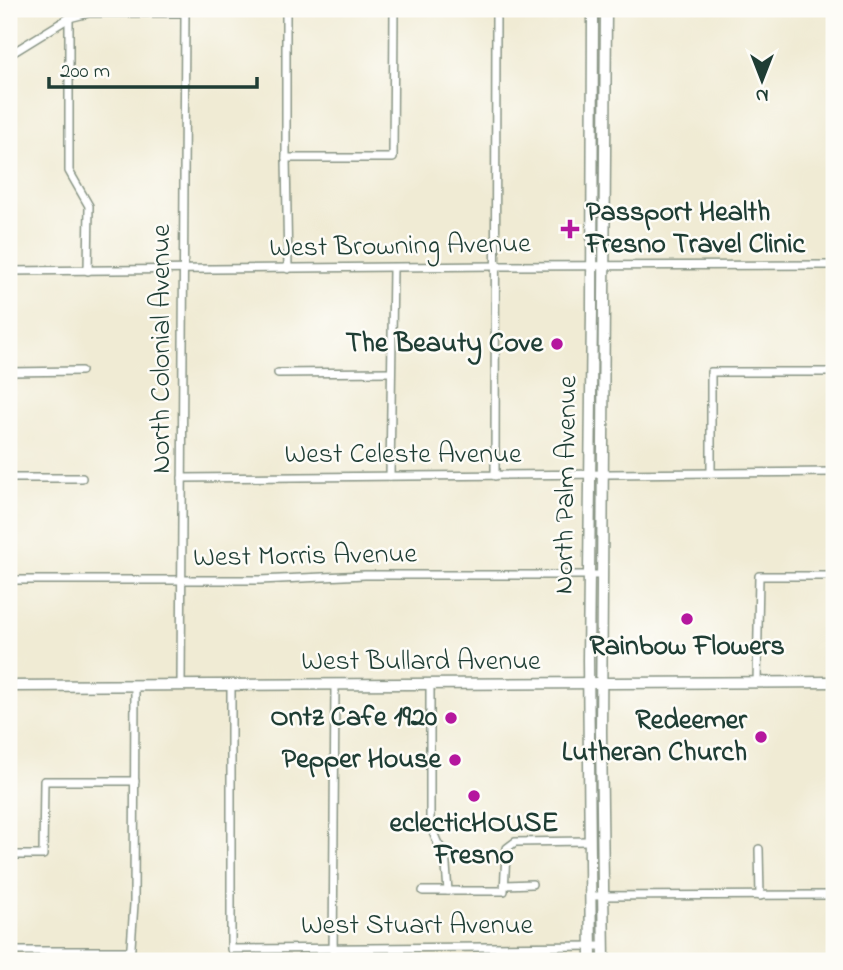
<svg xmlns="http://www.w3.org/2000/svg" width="843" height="970" font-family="'Indie Flower',sans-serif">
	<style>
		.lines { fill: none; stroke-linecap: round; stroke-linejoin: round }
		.minor-casing { stroke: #889484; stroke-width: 10 }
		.primary-casing { stroke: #889484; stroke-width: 13 }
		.minor { stroke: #fff; stroke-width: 7 }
		.primary { stroke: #fff; stroke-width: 10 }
		.poi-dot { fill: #b5179e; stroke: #fdfcf7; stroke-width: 2.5 }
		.labels { text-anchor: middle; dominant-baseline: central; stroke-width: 5; stroke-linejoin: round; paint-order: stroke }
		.poi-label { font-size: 28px; font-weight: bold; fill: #1f3d34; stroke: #fdfcf7; text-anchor: end }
		.street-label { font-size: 28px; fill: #1f3d34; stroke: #fdfcf7 }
	</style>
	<rect width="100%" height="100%" fill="#fdfcf7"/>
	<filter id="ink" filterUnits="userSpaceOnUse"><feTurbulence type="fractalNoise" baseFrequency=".0143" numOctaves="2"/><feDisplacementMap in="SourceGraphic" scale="14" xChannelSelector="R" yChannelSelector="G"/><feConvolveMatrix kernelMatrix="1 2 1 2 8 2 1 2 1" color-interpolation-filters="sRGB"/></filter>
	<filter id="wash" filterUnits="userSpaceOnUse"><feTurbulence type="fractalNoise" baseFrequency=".00686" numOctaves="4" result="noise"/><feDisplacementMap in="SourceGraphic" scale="28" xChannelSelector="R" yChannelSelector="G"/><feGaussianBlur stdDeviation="1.57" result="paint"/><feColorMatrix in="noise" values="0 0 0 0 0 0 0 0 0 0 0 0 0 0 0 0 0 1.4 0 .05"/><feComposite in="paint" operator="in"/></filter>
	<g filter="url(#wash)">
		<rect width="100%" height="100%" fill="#f0ebd4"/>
	</g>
	<g filter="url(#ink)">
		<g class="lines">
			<defs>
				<g id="minor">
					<polyline points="286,9 286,158 288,269"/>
					<polyline points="69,18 69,171 89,206 88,271"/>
					<polyline points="9,55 69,18 89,13 185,13"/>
					<polyline points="286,158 393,158 394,9"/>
					<polyline points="9,271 496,266 834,265"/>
					<polyline points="9,372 81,371"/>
					<polyline points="278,373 391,372"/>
					<polyline points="711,473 711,372 834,372"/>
					<polyline points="390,476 393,268"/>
					<polyline points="495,476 496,9"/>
					<polyline points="9,478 82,478"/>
					<polyline points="182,478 834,472"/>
					<polyline points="9,580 260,580 365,575 601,575"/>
					<polyline points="757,683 759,576 834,576"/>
					<polyline points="430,684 430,825 438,844 445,853 448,891 504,891 506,854 507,848 515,842 589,841"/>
					<polyline points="181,686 185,13 186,9"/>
					<polyline points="231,686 231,949 604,946"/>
					<polyline points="759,849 760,896"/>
					<polyline points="9,855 43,855 44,781 135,781"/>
					<polyline points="505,885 532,884"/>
					<polyline points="423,891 448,891"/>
					<polyline points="590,896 834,895"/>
					<polyline points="9,951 130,951"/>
					<polyline points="130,961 134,904 135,686"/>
					<polyline points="333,961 335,685"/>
				</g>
				<g id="primary">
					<polyline points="9,686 834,682"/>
					<polyline points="591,961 588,660 592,309 593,9"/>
					<polyline points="604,961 601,732 606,9"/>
				</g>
			</defs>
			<use href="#minor" class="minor-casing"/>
			<use href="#primary" class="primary-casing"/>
			<use href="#minor" class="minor"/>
			<use href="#primary" class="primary"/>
		</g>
	</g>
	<g class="poi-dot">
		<path d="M566.5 218.5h7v7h7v7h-7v7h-7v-7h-7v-7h7z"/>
		<circle cx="557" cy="344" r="7"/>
		<circle cx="687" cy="619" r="7"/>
		<circle cx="451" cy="718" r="7"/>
		<circle cx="761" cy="737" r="7"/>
		<circle cx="455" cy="760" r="7"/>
		<circle cx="474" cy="796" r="7"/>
	</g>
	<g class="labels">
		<g class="poi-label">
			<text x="586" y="213" text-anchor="start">Passport Health<tspan x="586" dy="32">Fresno Travel Clinic</tspan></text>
			<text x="543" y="344">The Beauty Cove</text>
			<text x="687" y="647" text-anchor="middle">Rainbow Flowers</text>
			<text x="437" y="718">Ontz Cafe 1920</text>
			<text x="747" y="721">Redeemer<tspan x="747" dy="32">Lutheran Church</tspan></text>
			<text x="441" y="760">Pepper House</text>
			<text x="474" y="824" text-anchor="middle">eclecticHOUSE<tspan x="474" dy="32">Fresno</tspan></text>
		</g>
		<g class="street-label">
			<text transform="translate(400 247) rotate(-1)">West Browning Avenue</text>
			<text transform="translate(162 349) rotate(-90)">North Colonial Avenue</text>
			<text x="403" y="455">West Celeste Avenue</text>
			<text transform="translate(567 485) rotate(-89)">North Palm Avenue</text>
			<text transform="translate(305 557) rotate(-1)">West Morris Avenue</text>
			<text x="421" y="662">West Bullard Avenue</text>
			<text x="417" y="926">West Stuart Avenue</text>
		</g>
	</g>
	<rect width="843" height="970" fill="none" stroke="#fdfcf7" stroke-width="35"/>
	<g transform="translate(762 80) rotate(180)" stroke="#fdfcf7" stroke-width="5" paint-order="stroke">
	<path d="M0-5L12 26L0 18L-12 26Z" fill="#1f3d34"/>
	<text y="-10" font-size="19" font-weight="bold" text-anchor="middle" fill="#1f3d34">N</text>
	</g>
	<path d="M49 77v10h208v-10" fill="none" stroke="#1f3d34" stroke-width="3.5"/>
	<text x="60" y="77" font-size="21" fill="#1f3d34" stroke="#fdfcf7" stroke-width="5" paint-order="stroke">200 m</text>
</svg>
